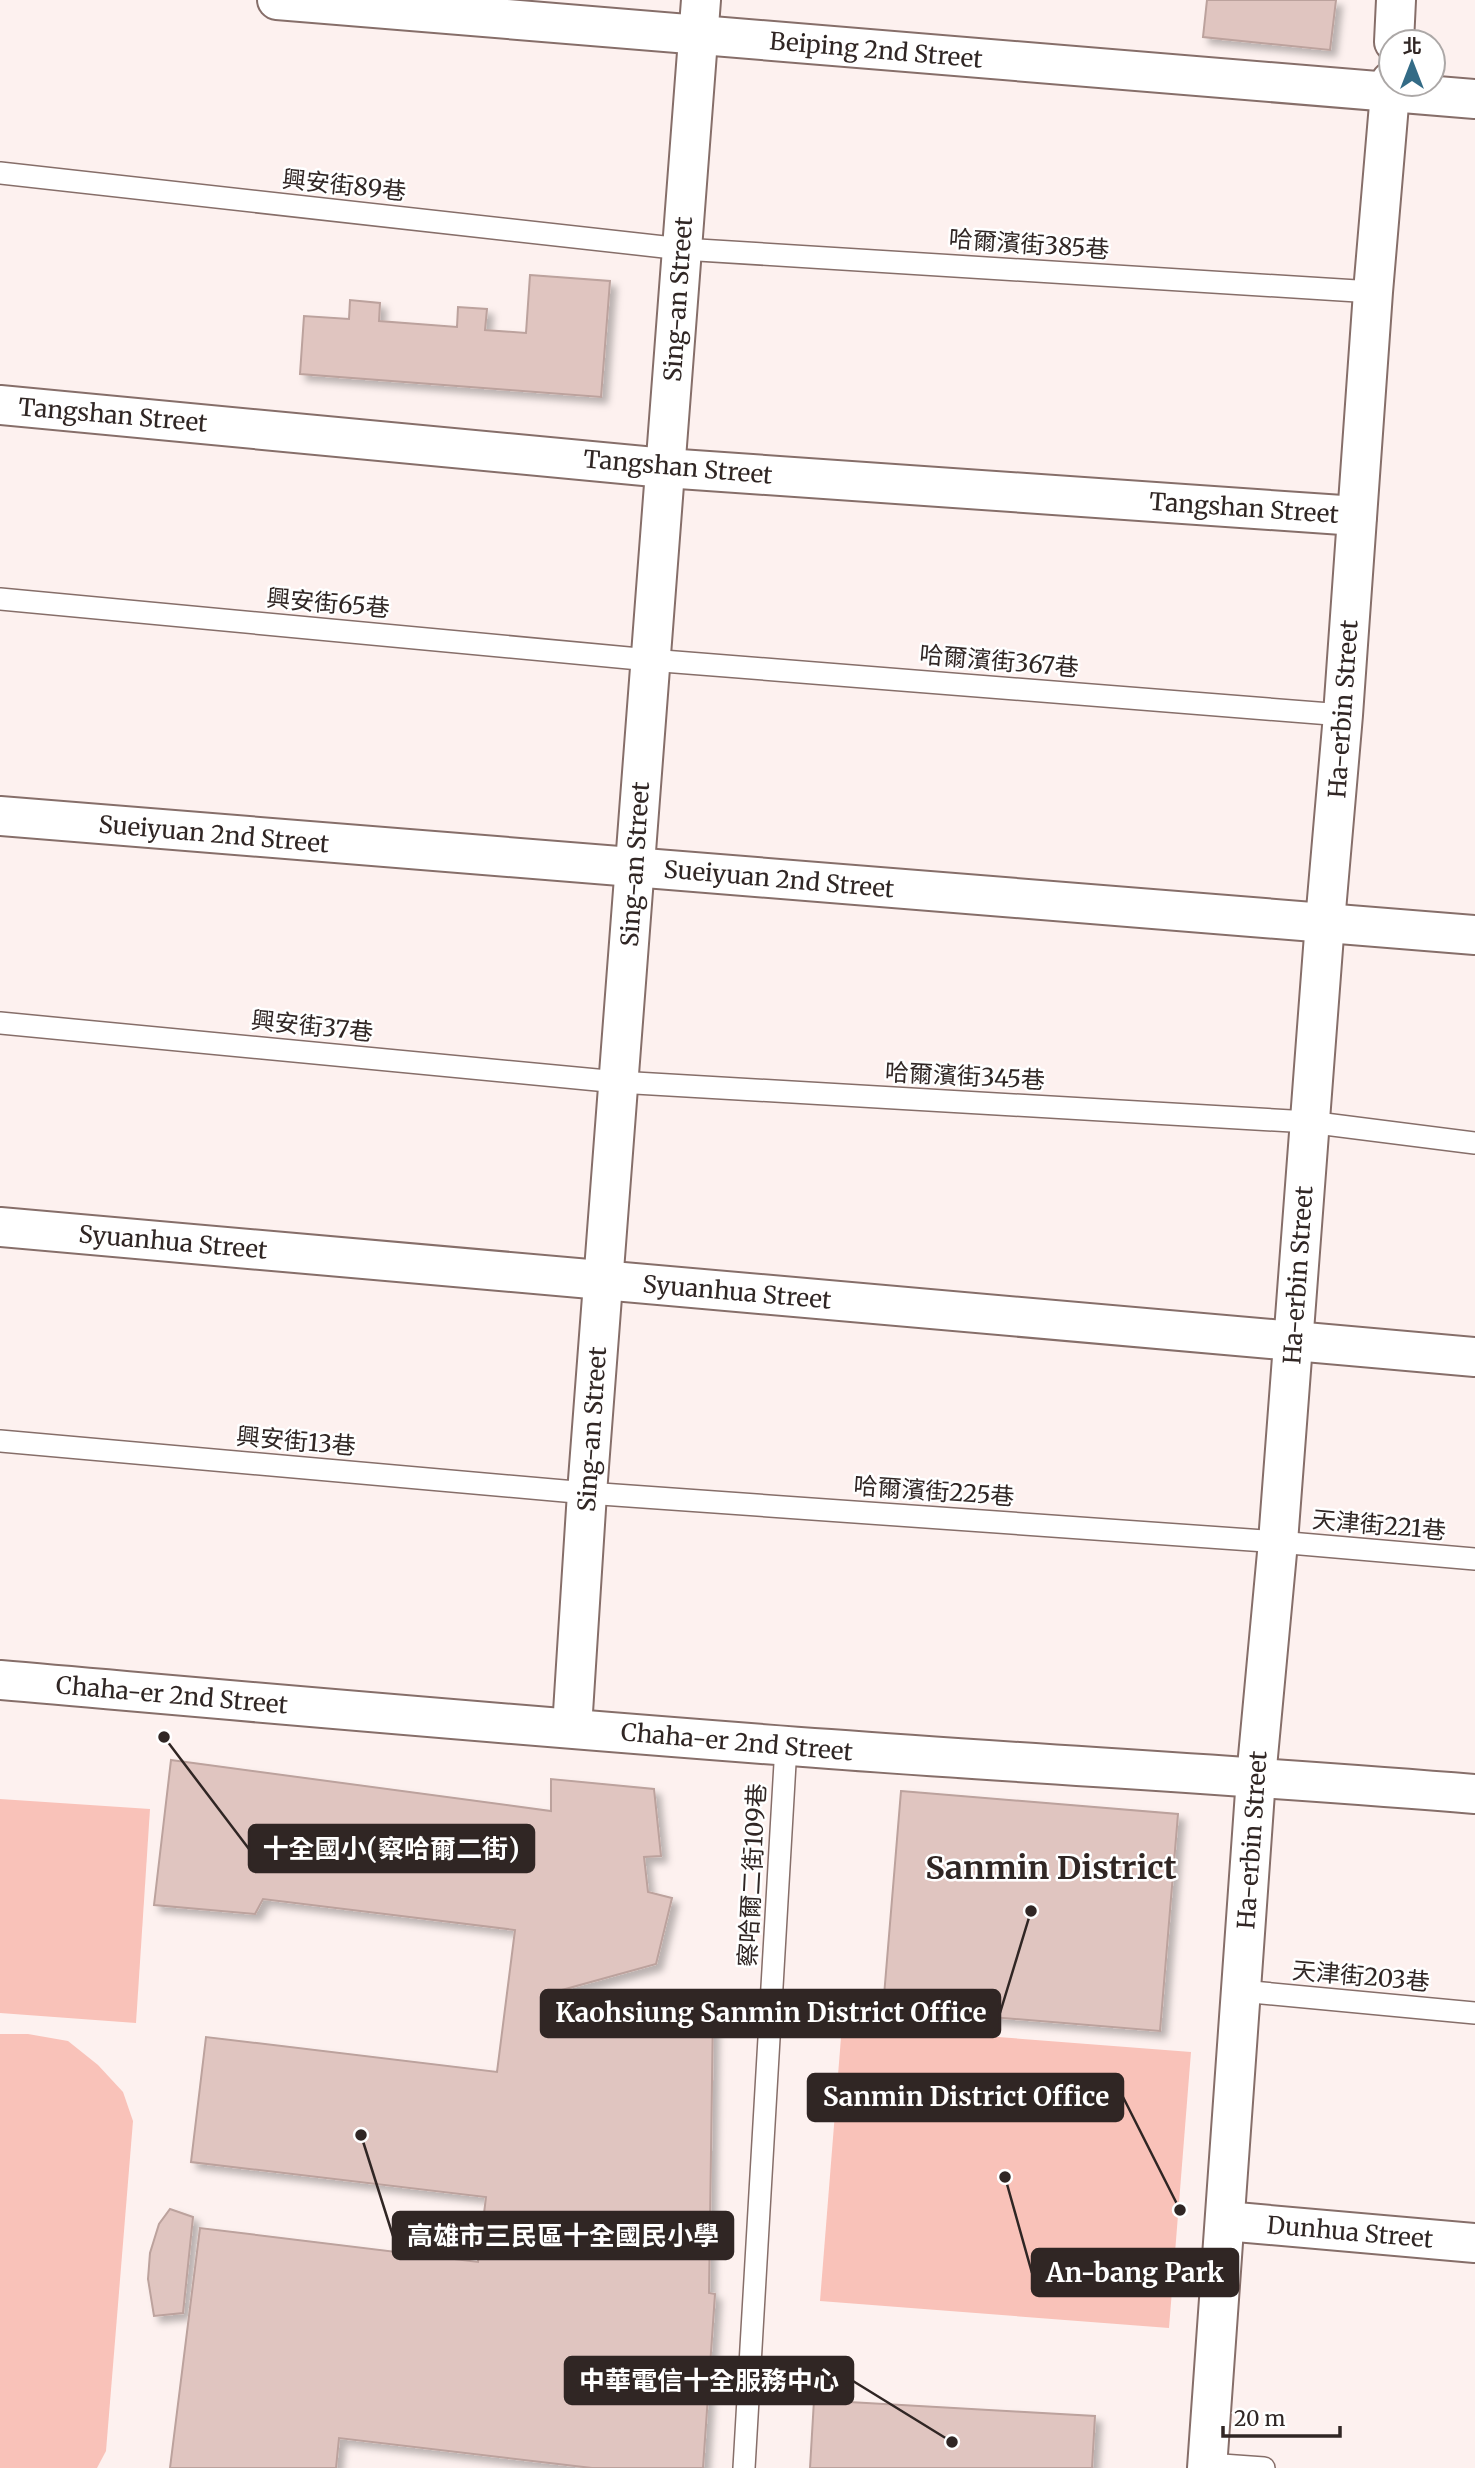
<svg xmlns="http://www.w3.org/2000/svg" width="1475" height="2468" font-family="Merriweather,'Noto Sans TC',serif">
	<style>
		.green { fill: #f9c2b9 }
		.building { fill: #e0c5c0; stroke: #bca29d; stroke-width: 2; filter: url(#shadow) }
		.lines { fill: none; stroke-linecap: round; stroke-linejoin: round }
		.service-casing { stroke: #866e69; stroke-width: 24 }
		.minor-casing { stroke: #866e69; stroke-width: 42 }
		.service { stroke: #fff; stroke-width: 21 }
		.minor { stroke: #fff; stroke-width: 38 }
		.labels { text-anchor: middle; dominant-baseline: central; stroke-width: 5; stroke-linejoin: round; paint-order: stroke }
		.street-label { font-size: 24px; fill: #302624; stroke: #fff }
		.district-label { font-size: 32px; font-weight: bold; fill: #302624; stroke: #fff }
		.leader { fill: none; stroke: #302624; stroke-width: 2.5 }
		.callout-dot { fill: #302624; stroke: #fff; stroke-width: 2.5 }
		.callout { fill: #302624; stroke: #302624; stroke-width: 2.5 }
		.callout-label { font-size: 26px; text-anchor: middle; font-weight: bold; fill: #fff }
	</style>
	<defs>
		<filter id="shadow"><feDropShadow dx="6" dy="6" stdDeviation="3.5" flood-color="#0004"/></filter>
	</defs>
	<rect width="100%" height="100%" fill="#fdf1ef"/>
	<g class="green">
		<polygon points="0,1799 150,1809 136,2023 0,2013"/>
		<polygon points="842,2025 1191,2052 1169,2328 820,2301"/>
		<polygon points="0,2034 28,2034 68,2041 98,2065 123,2092 133,2121 106,2451 97,2468 0,2468"/>
	</g>
	<g class="building">
		<polygon points="1207,0 1336,0 1330,50 1203,37"/>
		<polygon points="530,275 610,281 601,397 300,374 304,316 349,319 350,300 380,303 379,321 457,327 458,307 487,309 485,330 526,333"/>
		<polygon points="171,1760 551,1811 551,1779 654,1789 661,1856 644,1857 648,1892 672,1898 656,1964 562,1990 545,2010 713,2011 709,2293 715,2294 703,2468 592,2468 339,2438 336,2468 170,2468 200,2228 478,2262 486,2197 191,2162 206,2037 497,2072 515,1930 263,1899 255,1914 154,1905"/>
		<polygon points="901,1791 1178,1814 1160,2031 883,2008"/>
		<polygon points="170,2209 193,2217 183,2313 154,2316 148,2279 150,2253 159,2224"/>
		<polygon points="814,2400 1095,2416 1092,2468 810,2468"/>
	</g>
	<g class="lines">
		<defs>
			<g id="service">
				<polyline points="0,173 682,249 1373,292"/>
				<polyline points="0,599 650,660 1343,715"/>
				<polyline points="0,1023 618,1082 1309,1122 1475,1143"/>
				<polyline points="0,1441 587,1493 1278,1542 1475,1559"/>
				<polyline points="1241,1991 1475,2013"/>
				<polyline points="1208,2464 1264,2468"/>
				<polyline points="744,2468 786,1746"/>
			</g>
			<g id="minor">
				<polyline points="277,0 1475,99"/>
				<polyline points="1394,42 1396,0"/>
				<polyline points="0,405 665,468 1357,516"/>
				<polyline points="0,816 1475,935"/>
				<polyline points="0,1227 1475,1357"/>
				<path d="M0 1680C276 1704 553 1729 830 1749 1045 1765 1260 1776 1475 1794"/>
				<polyline points="572,1728 587,1493 701,0"/>
				<polyline points="1225,2221 1475,2243"/>
				<polyline points="1207,2468 1256,1778 1278,1542 1325,922 1343,715 1373,292 1391,81"/>
			</g>
		</defs>
		<use href="#service" class="service-casing"/>
		<use href="#minor" class="minor-casing"/>
		<use href="#service" class="service"/>
		<use href="#minor" class="minor"/>
	</g>
	<g class="labels">
		<g class="street-label">
			<text transform="translate(876 50) rotate(5)">Beiping 2nd Street</text>
			<text transform="translate(344 185) rotate(6)">興安街89巷</text>
			<text transform="translate(1029 244) rotate(4)">哈爾濱街385巷</text>
			<text transform="translate(678 299) rotate(-86)">Sing-an Street</text>
			<text transform="translate(113 415) rotate(5)">Tangshan Street</text>
			<text transform="translate(678 467) rotate(5)">Tangshan Street</text>
			<text transform="translate(1244 508) rotate(4)">Tangshan Street</text>
			<text transform="translate(328 603) rotate(5)">興安街65巷</text>
			<text transform="translate(999 661) rotate(5)">哈爾濱街367巷</text>
			<text transform="translate(1343 709) rotate(-86)">Ha-erbin Street</text>
			<text transform="translate(214 834) rotate(5)">Sueiyuan 2nd Street</text>
			<text transform="translate(635 864) rotate(-86)">Sing-an Street</text>
			<text transform="translate(779 879) rotate(5)">Sueiyuan 2nd Street</text>
			<text transform="translate(312 1026) rotate(6)">興安街37巷</text>
			<text transform="translate(965 1076) rotate(3)">哈爾濱街345巷</text>
			<text transform="translate(173 1242) rotate(5)">Syuanhua Street</text>
			<text transform="translate(1298 1275) rotate(-86)">Ha-erbin Street</text>
			<text transform="translate(737 1292) rotate(5)">Syuanhua Street</text>
			<text transform="translate(592 1429) rotate(-86)">Sing-an Street</text>
			<text transform="translate(296 1441) rotate(5)">興安街13巷</text>
			<text transform="translate(934 1491) rotate(4)">哈爾濱街225巷</text>
			<text transform="translate(1379 1525) rotate(5)">天津街221巷</text>
			<text transform="translate(172 1695) rotate(5)">Chaha-er 2nd Street</text>
			<text transform="translate(737 1742) rotate(5)">Chaha-er 2nd Street</text>
			<text transform="translate(1252 1840) rotate(-86)">Ha-erbin Street</text>
			<text transform="translate(752 1875) rotate(-87)">察哈爾二街109巷</text>
			<text transform="translate(1361 1976) rotate(5)">天津街203巷</text>
			<text transform="translate(1350 2232) rotate(5)">Dunhua Street</text>
		</g>
		<g class="district-label">
			<text x="1051" y="1868">Sanmin District</text>
		</g>
	</g>
	<path class="leader" d="M164 1737L249 1849M1031 1911L1000 2013M1180 2210L1123 2097M361 2135L393 2236M1005 2177L1032 2273M952 2442L853 2381"/>
	<g class="callout-dot">
		<circle cx="164" cy="1737" r="7"/>
		<circle cx="1031" cy="1911" r="7"/>
		<circle cx="1180" cy="2210" r="7"/>
		<circle cx="361" cy="2135" r="7"/>
		<circle cx="1005" cy="2177" r="7"/>
		<circle cx="952" cy="2442" r="7"/>
	</g>
	<g class="callout">
		<rect x="249" y="1825" width="285" height="47" rx="7"/>
		<rect x="541" y="1990" width="459" height="47" rx="7"/>
		<rect x="808" y="2074" width="315" height="47" rx="7"/>
		<rect x="393" y="2212" width="340" height="47" rx="7"/>
		<rect x="1032" y="2249" width="206" height="47" rx="7"/>
		<rect x="565" y="2357" width="288" height="47" rx="7"/>
	</g>
	<g class="callout-label">
		<text x="391" y="1858">十全國小(察哈爾二街)</text>
		<text x="771" y="2022">Kaohsiung Sanmin District Office</text>
		<text x="966" y="2106">Sanmin District Office</text>
		<text x="563" y="2245">高雄市三民區十全國民小學</text>
		<text x="1135" y="2282">An-bang Park</text>
		<text x="709" y="2390">中華電信十全服務中心</text>
	</g>
	<g transform="translate(1412 63)"><circle r="33" fill="#ffffff" stroke="#aca8a7" stroke-width="2"/>
	<path d="M0-5L12 26L0 18L-12 26Z" fill="#336b86"/>
	<text y="-10" font-size="19" font-weight="bold" text-anchor="middle" fill="#302624">北</text>
	</g>
	<path d="M1223 2426v10h117v-10" fill="none" stroke="#302624" stroke-width="3.5"/>
	<text x="1234" y="2426" font-size="21" fill="#302624" stroke="#ffffff" stroke-width="5" paint-order="stroke">20 m</text>
</svg>
